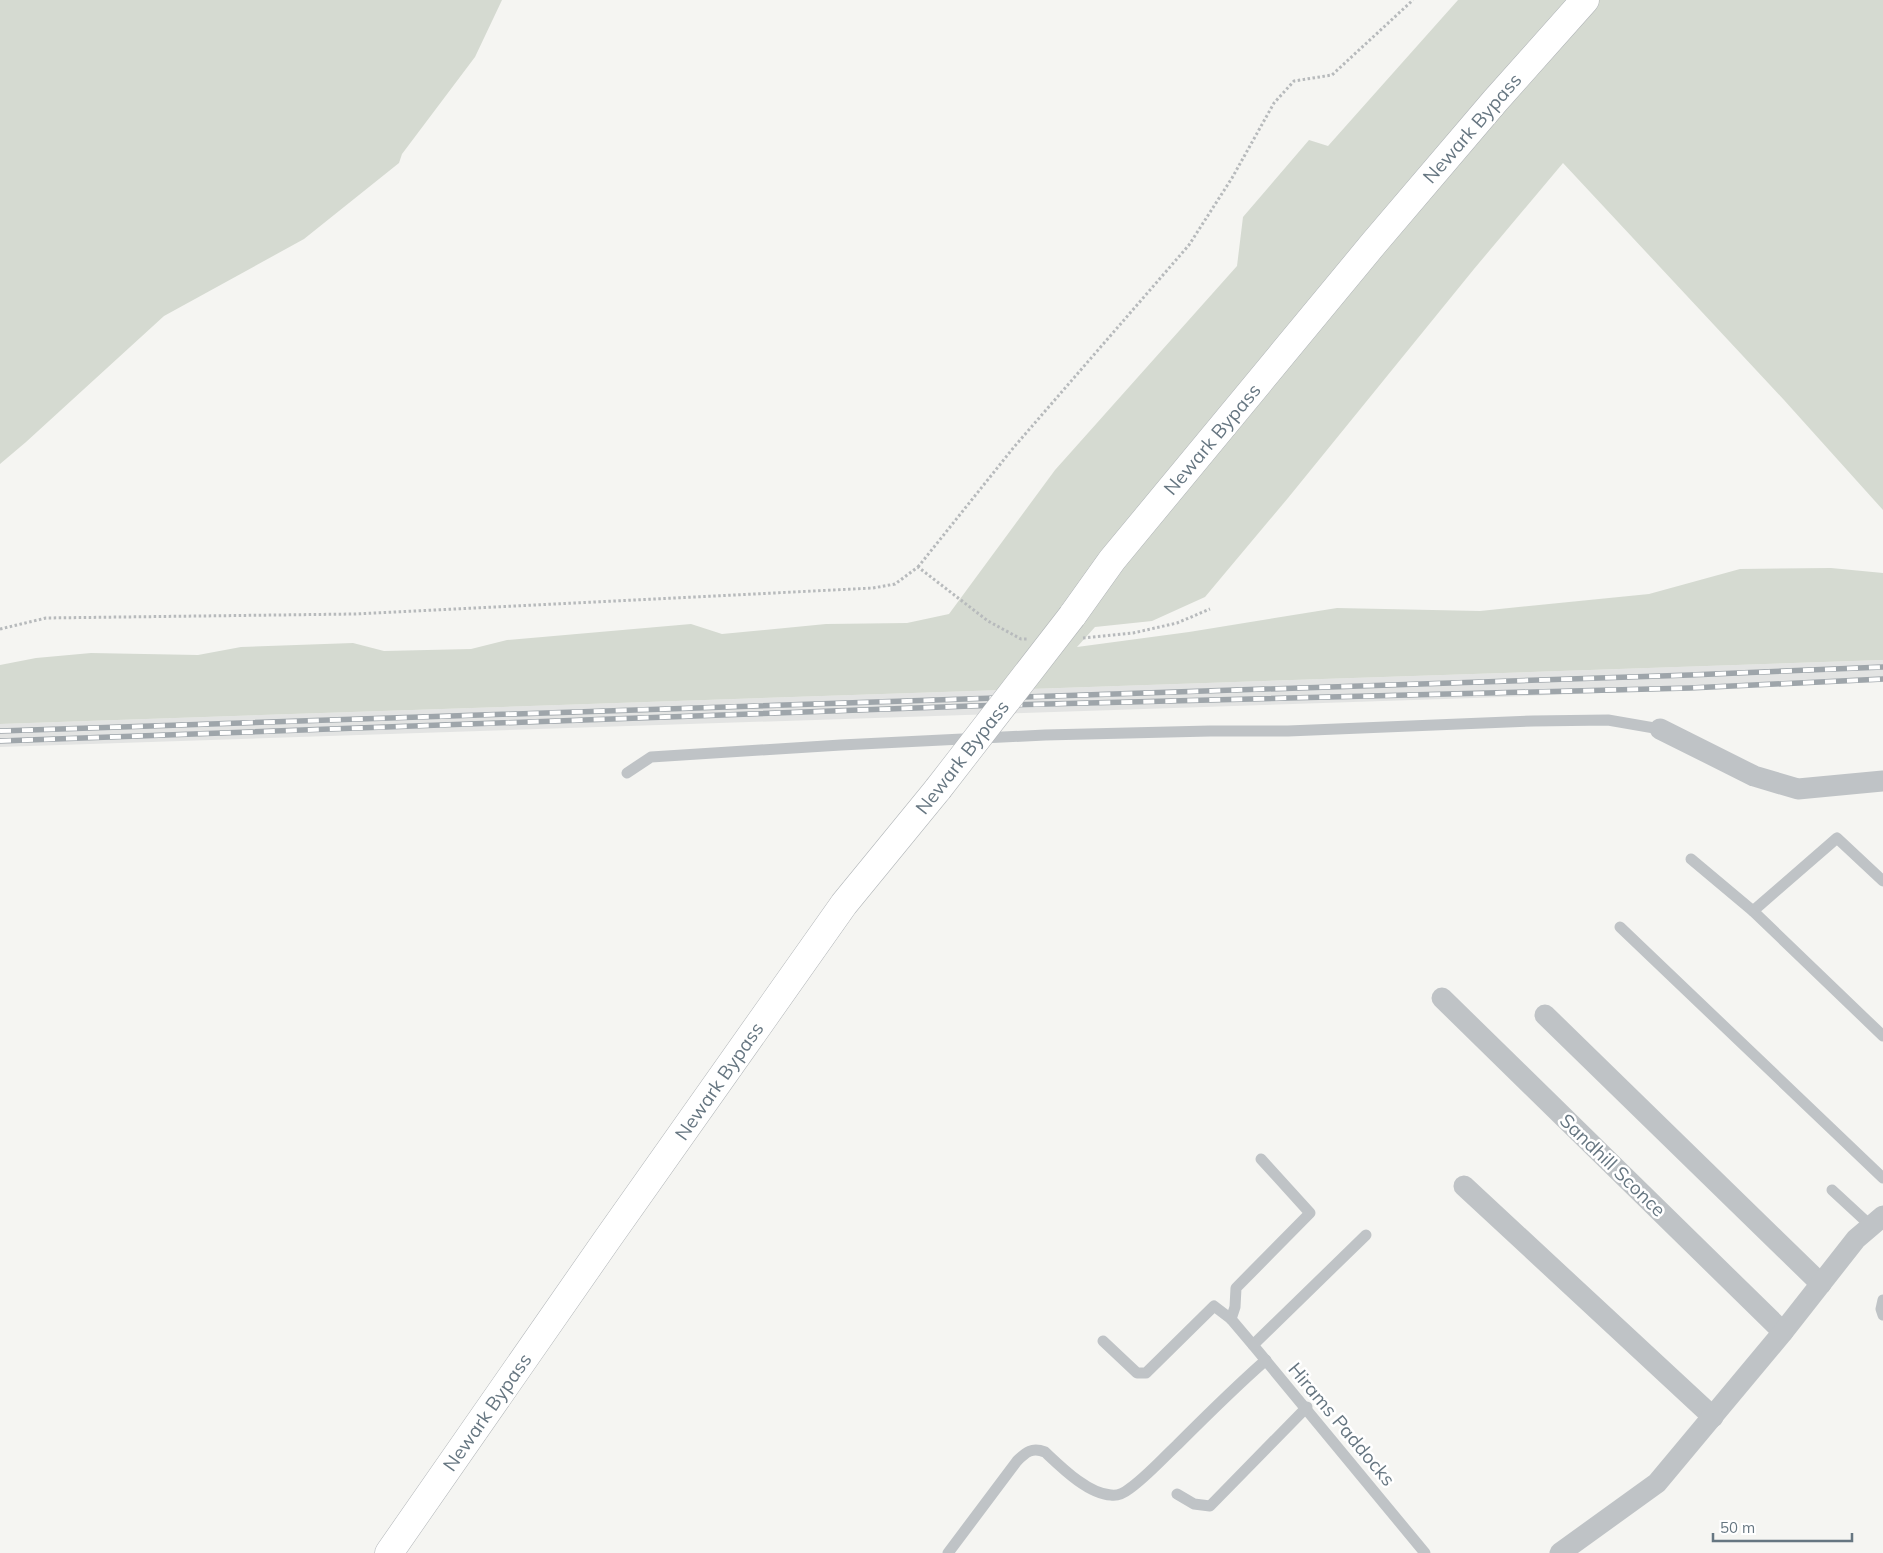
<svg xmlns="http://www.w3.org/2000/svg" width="1883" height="1553" font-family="Mulish,sans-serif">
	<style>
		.built { fill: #e3e4e3 }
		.green { fill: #d5dad1 }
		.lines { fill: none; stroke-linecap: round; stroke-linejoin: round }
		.trunk-casing { stroke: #b0b4b7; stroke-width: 29 }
		.path { stroke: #b7babc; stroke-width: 3; stroke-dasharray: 2.5 2.5; stroke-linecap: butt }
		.service { stroke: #bfc3c6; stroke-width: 11 }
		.minor { stroke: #bfc3c6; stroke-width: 21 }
		.trunk { stroke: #fff; stroke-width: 28 }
		.rail-casing { stroke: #9ea5aa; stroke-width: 5.5 }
		.rail { stroke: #fff; stroke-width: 4; stroke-dasharray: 11; stroke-linecap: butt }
		.trunk-bridge-casing { stroke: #b0b4b7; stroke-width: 29; stroke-linecap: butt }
		.trunk-bridge { stroke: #fff; stroke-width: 28 }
		.labels { text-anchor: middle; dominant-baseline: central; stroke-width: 5; stroke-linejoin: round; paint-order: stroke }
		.street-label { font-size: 19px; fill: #667681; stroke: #fff }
	</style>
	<rect width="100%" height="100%" fill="#f5f5f2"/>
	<polygon class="built" points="1883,660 1883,682 1474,698 0,747 0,724"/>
	<g class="green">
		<polygon points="0,0 502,0 475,57 402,154 399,163 304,239 164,316 26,442 0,464"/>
		<polygon points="1458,0 1883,0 1883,510 1784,400 1563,163 1474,269 1288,498 1205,597 1152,621 1095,627 1077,647 1189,632 1337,608 1480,611 1649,594 1740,569 1831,568 1883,573 1883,660 0,724 0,665 36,658 91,653 198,655 241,647 353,643 384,651 471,649 507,640 691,624 722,634 826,624 907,623 949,614 1055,470 1237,266 1243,217 1309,140 1328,146"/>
	</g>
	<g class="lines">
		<defs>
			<g id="trunk">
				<polyline points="1072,616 1112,560 1374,243 1495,101 1585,0"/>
				<polyline points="389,1553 606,1241 844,904 938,789"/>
			</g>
		</defs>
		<use href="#trunk" class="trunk-casing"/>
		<g class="path">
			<polyline points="918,567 1014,447 1189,245 1232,178 1274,103 1294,81 1332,75 1413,0"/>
			<polyline points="0,629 46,618 354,614 873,588 895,584 918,567 988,621 1021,639 1027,639"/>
			<polyline points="1083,638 1133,633 1177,623 1210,609"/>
		</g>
		<g class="service">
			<polyline points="627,773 651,757 841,745 1045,735 1210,731 1288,731 1533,721 1608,720 1660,729"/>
			<polyline points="1691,859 1753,911"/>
			<polyline points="1883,881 1837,838 1753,911 1883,1036"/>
			<polyline points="1620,927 1883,1178"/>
			<polyline points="1832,1190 1871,1226"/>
			<polyline points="1883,1300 1881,1309 1883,1315"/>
			<polyline points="1231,1319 1235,1307 1236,1288 1310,1213 1261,1159"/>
			<polyline points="1103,1341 1137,1373 1146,1373 1214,1306 1231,1319 1253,1345 1425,1553"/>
			<polyline points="1253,1345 1366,1235"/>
			<polyline points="1177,1494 1194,1504 1210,1506 1307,1407"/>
			<path d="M948 1553 1017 1461C1026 1452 1032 1447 1045 1452 1061 1467 1088 1494 1111 1495 1118 1496 1124 1493 1129 1489 1146 1477 1161 1460 1177 1445 1206 1416 1235 1387 1266 1360"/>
		</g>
		<g class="minor">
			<polyline points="1660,729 1754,776 1798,789 1883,781"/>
			<polyline points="1442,998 1783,1332"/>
			<polyline points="1545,1015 1821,1284"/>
			<polyline points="1464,1186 1713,1417"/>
			<polyline points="1560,1553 1657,1483 1783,1332 1856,1239 1883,1216"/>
		</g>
		<use href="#trunk" class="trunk"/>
		<defs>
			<g id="rail">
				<polyline points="0,731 1690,675 1883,667"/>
				<polyline points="0,741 971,706 1690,688 1883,679"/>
			</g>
		</defs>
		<use href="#rail" class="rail-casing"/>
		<use href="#rail" class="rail"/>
		<defs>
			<polyline id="trunk-bridge" points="938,789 1072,616"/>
		</defs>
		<use href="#trunk-bridge" class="trunk-bridge-casing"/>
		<use href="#trunk-bridge" class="trunk-bridge"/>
	</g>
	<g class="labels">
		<g class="street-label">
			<text transform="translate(1472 128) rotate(-49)">Newark Bypass</text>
			<text transform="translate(1212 439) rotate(-50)">Newark Bypass</text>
			<text transform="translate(962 757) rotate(-52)">Newark Bypass</text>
			<text transform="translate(719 1081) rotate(-55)">Newark Bypass</text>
			<text transform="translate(1613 1165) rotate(44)">Sandhill Sconce</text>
			<text transform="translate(487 1412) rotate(-55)">Newark Bypass</text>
			<text transform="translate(1342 1424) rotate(50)">Hirams Paddocks</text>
		</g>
	</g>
	<path d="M1713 1533v8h139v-8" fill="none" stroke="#667681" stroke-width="2.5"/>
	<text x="1720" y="1533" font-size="15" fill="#667681" stroke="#ffffff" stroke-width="4" paint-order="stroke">50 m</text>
</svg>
